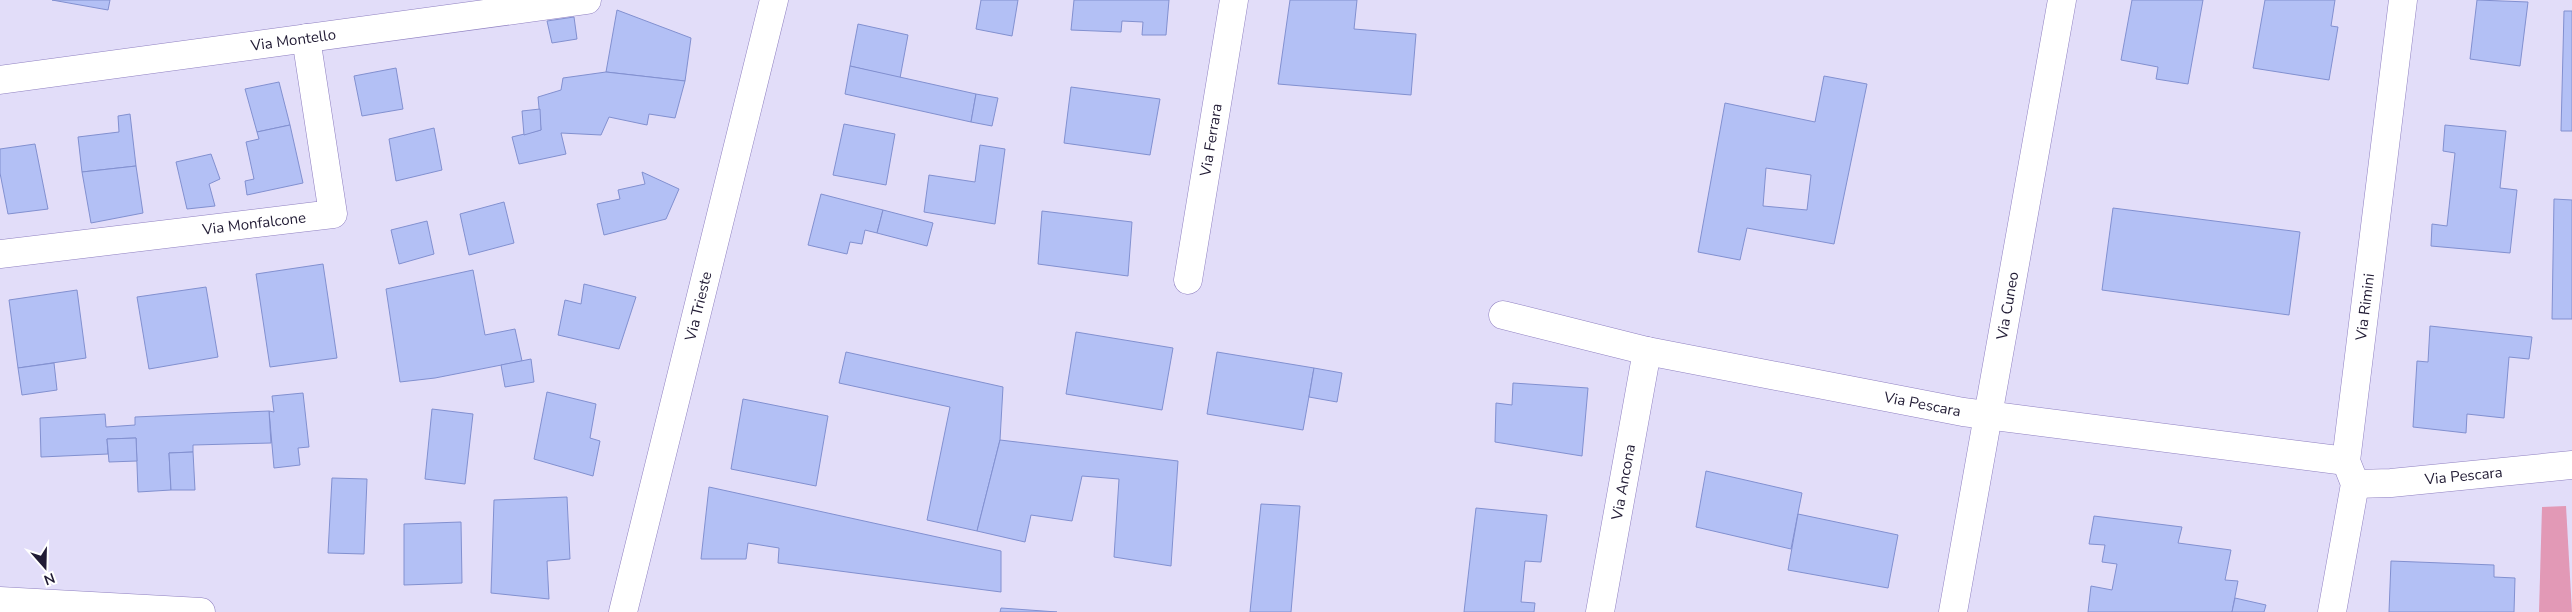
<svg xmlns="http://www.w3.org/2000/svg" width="2572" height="612" font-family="'Nunito Sans',sans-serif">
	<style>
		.green { fill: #e299b6 }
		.building { fill: #b3c0f5; stroke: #8290d0; fill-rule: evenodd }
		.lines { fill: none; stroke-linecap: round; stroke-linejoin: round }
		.street-casing { stroke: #8f80c1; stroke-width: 29 }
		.street { stroke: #fff; stroke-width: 28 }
		.labels { text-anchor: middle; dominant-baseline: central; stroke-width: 5; stroke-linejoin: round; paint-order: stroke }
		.street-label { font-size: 15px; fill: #211b34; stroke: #fff }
	</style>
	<rect width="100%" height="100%" fill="#e2ddf9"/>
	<polygon class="green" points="2566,506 2572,612 2539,612 2542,507"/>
	<g class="building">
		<polygon points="52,0 110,0 108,10"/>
		<polygon points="981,0 1018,0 1012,36 976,29"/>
		<polygon points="1074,0 1169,0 1166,35 1142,35 1143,22 1122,21 1121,32 1071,30"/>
		<polygon points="1290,0 1357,0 1354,29 1416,34 1411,95 1278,84"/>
		<polygon points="2132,0 2203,0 2188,84 2156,79 2158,67 2121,60"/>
		<polygon points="2265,0 2335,0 2331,26 2338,27 2329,80 2253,68"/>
		<polygon points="2477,0 2528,2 2520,66 2470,59"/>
		<polygon points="617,10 691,38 685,81 606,72"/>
		<polygon points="2564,11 2572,11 2572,131 2561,131"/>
		<polygon points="574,17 577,39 552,43 547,21"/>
		<polygon points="858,24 908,35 900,78 850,66"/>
		<polygon points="850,66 976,94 971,122 845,94"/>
		<polygon points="396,68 403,109 362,116 354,76"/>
		<polygon points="606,72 685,81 675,118 649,114 647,125 609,117 601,135 561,133 566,154 519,164 512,137 541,130 538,97 561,90 563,78"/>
		<path d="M1824 76 1867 84 1834 244 1747 228 1740 260 1698 252 1725 103 1815 122ZM1766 168 1811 175 1807 210 1763 206Z"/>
		<polygon points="279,82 290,125 257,132 245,89"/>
		<polygon points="1071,87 1160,99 1150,155 1064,143"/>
		<polygon points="976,94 998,98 992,126 971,122"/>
		<polygon points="540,109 541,130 524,135 522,111"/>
		<polygon points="130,114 136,166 82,172 78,137 119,132 118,116"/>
		<polygon points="844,124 895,134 886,185 833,175"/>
		<polygon points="290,125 303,183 247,195 245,181 254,179 246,142 259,139 257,132"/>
		<polygon points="2445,125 2506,131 2500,188 2517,190 2510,253 2431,246 2432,224 2447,226 2455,153 2443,151"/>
		<polygon points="434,128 442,170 396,181 389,139"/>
		<polygon points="35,144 48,209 8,214 0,173 0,149"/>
		<polygon points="980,145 1005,149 995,224 924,212 929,175 975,182"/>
		<polygon points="211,154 220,179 209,184 215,206 187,209 176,162"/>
		<polygon points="136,166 143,213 91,223 82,172"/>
		<polygon points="642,172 679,189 666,219 604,235 597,204 620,199 618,190 645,184"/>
		<polygon points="821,194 883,210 877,233 865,230 862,244 850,242 847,254 808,245"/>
		<polygon points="2554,199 2572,200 2572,319 2552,319"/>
		<polygon points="504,202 514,243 469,255 460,214"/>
		<polygon points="2113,208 2300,232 2289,315 2102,290"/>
		<polygon points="883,210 933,223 927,246 877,233"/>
		<polygon points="1042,211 1132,222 1128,276 1038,264"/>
		<polygon points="427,221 434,254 399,264 391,230"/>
		<polygon points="323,264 337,358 270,367 256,274"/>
		<polygon points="473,270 485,335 515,329 522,361 435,378 400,382 386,289"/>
		<polygon points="584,284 636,297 619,349 558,335 565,300 581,304"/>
		<polygon points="206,287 218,357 149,369 137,297"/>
		<polygon points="77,290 86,358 18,368 9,300"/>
		<polygon points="2430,326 2532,337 2529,359 2509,357 2504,418 2467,414 2466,433 2413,427 2417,361 2428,362"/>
		<polygon points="1076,332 1173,348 1162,410 1066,394"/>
		<polygon points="846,352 1003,387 1000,440 977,531 927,520 950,407 839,383"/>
		<polygon points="1217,352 1314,368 1303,430 1207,414"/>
		<polygon points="531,359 534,382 505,387 501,365"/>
		<polygon points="54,363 57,390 22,395 18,368"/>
		<polygon points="1314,368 1342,373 1337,402 1309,397"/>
		<polygon points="1513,383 1588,388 1582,456 1495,442 1496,403 1512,405"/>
		<polygon points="547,392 596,404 590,438 600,441 593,476 534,459"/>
		<polygon points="303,393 309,447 298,448 300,465 274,468 269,411 274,412 272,396"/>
		<polygon points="743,399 828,416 816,486 731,469"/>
		<polygon points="432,409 473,414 465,484 425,479"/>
		<polygon points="269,411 271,443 193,445 193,452 169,453 171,490 138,492 136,438 107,439 108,454 41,457 40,418 105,414 106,427 135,425 135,417"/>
		<polygon points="136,438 137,461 109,462 107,439"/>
		<polygon points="1000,440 1178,461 1171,566 1114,557 1119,479 1082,476 1072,521 1031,515 1025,542 977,531"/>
		<polygon points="193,452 195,490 171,490 169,453"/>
		<polygon points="1706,471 1802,493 1791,549 1696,527"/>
		<polygon points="332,478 367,479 364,554 328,553"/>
		<polygon points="709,487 1001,551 1001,592 778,563 779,548 748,543 746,559 701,559"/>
		<polygon points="567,497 570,559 547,561 549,599 491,593 494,500"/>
		<polygon points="1261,504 1300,506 1291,612 1250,612"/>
		<polygon points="1476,508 1547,515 1541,562 1525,561 1521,602 1535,603 1534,612 1464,612"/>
		<polygon points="1798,514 1898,535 1888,588 1788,570"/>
		<polygon points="2094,516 2182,527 2178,543 2231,550 2225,580 2238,581 2232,612 2088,612 2091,586 2112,590 2117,564 2102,562 2105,545 2089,544"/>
		<polygon points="461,522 462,583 404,585 404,524"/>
		<polygon points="2391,561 2494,565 2494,577 2515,578 2514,612 2389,612"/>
		<polygon points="2235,598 2266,605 2264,612 2232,612"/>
		<polygon points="1001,608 1057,612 1000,612"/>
	</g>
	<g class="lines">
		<defs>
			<g id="street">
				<path id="s1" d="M0 80 587 0"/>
				<path id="s2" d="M0 254 333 214 306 38"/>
				<path id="s3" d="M1188 280 1234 0"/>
				<path id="s4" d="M1503 315 1647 351 1963 412 2346 461"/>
				<path id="s5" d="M2355 484 2391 483 2572 465"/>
				<polyline points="0,601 201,612"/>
				<path id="s6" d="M623 612 774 0"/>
				<path id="s7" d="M1600 612 1647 351"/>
				<path id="s8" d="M1953 612 2062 0"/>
				<path id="s9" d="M2332 612 2355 484 2346 461 2403 0"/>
			</g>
		</defs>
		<use href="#street" class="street-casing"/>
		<use href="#street" class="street"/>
	</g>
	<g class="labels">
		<g class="street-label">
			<text stroke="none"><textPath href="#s1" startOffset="296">Via Montello</textPath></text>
			<text stroke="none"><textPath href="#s3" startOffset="142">Via Ferrara</textPath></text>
			<text stroke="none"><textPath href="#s2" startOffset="256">Via Monfalcone</textPath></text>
			<text stroke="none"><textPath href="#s6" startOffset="315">Via Trieste</textPath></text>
			<text stroke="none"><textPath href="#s8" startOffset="311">Via Cuneo</textPath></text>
			<text stroke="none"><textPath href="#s9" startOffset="310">Via Rimini</textPath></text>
			<text stroke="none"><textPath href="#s4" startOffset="429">Via Pescara</textPath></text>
			<text stroke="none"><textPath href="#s5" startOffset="109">Via Pescara</textPath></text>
			<text stroke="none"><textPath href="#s7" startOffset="132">Via Ancona</textPath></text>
		</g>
	</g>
	<g transform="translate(45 567) rotate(160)" stroke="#ffffff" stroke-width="4" paint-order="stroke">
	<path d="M0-4L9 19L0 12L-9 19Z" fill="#211b34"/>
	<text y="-8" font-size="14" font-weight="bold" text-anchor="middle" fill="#211b34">N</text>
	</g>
</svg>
